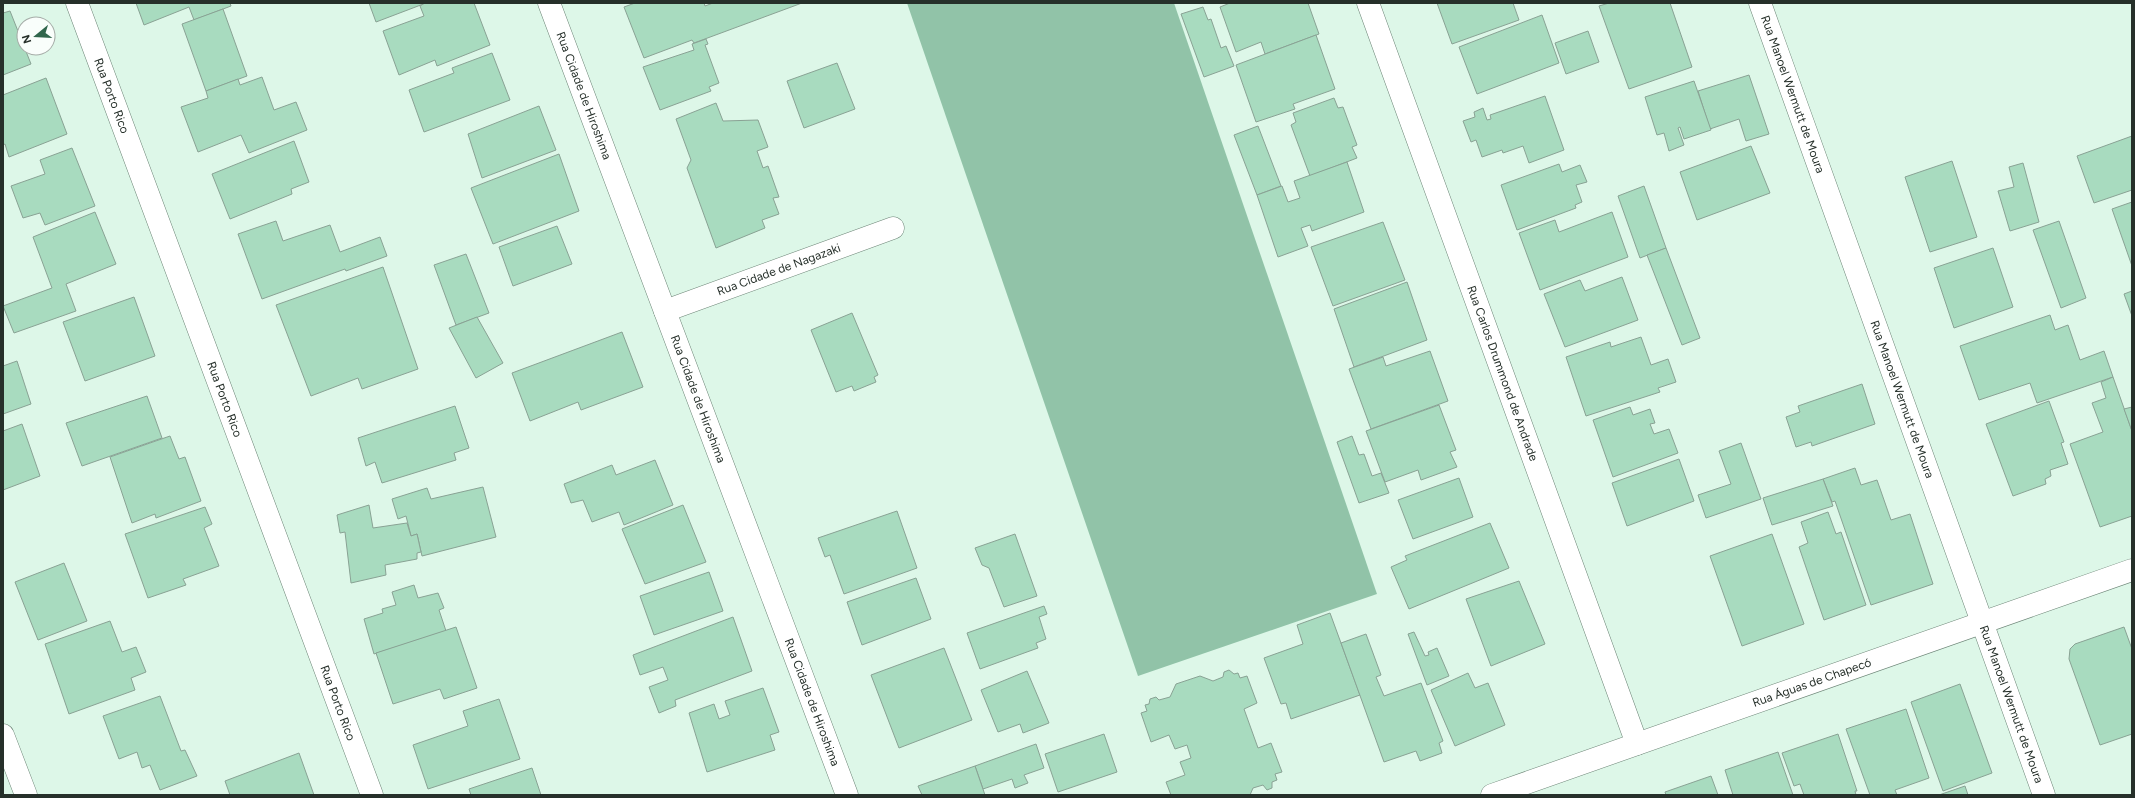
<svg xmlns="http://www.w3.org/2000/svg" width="2135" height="798" font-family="Figtree,sans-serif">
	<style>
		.forest { fill: #91c3a8 }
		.building { fill: #a8dbbf; stroke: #89a294 }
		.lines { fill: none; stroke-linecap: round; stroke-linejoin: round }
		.minor-casing { stroke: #6d8577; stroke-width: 23 }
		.major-casing { stroke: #6d8577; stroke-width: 23 }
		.minor { stroke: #fff; stroke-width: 22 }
		.major { stroke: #fff; stroke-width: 22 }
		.labels { text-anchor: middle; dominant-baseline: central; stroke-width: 4; stroke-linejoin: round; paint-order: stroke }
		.street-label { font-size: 12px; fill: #26302a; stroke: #f9fefb }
	</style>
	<rect width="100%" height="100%" fill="#ddf7e8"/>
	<polygon class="forest" points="907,3 1174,3 1377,594 1138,676"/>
	<g class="building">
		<polygon points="136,3 230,3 231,6 194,20 189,7 144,25"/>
		<polygon points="369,3 426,3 376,22"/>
		<polygon points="425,3 474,3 490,45 437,66 435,60 399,75 383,31 424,16 420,6"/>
		<polygon points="635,3 704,3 705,6 713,3 802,3 694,43 692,40 644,58 624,7"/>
		<polygon points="1230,3 1308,3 1319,34 1265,54 1261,42 1236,52 1220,7"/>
		<polygon points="1437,3 1513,3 1519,20 1452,44"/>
		<polygon points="1609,3 1670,3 1692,67 1629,89 1599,6"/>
		<polygon points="1203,7 1208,20 1211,19 1221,48 1226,46 1234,66 1204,77 1181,14"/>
		<polygon points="223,9 247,76 206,91 182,24"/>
		<polygon points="10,11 31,64 3,75 3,13"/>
		<polygon points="1542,15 1559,63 1477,94 1459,47"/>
		<polygon points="1588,31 1599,62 1566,74 1555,43"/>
		<polygon points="1316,35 1335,89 1293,104 1295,109 1256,122 1236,65"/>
		<polygon points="706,39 708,44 705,45 719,83 709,87 711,91 660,110 643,67 694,50 692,44"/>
		<polygon points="492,53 510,100 424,132 409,90 454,73 452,68"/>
		<polygon points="837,63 855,109 804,128 787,81"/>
		<polygon points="1749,75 1769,134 1746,141 1739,119 1710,129 1698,91"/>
		<polygon points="262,77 274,110 296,102 307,130 249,153 241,135 198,152 181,107 208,98 206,91 238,79 240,85"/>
		<polygon points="46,78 67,134 9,157 5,144 3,145 3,95"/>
		<polygon points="1694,81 1711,130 1684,139 1680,127 1678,128 1684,145 1669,151 1664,133 1657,135 1645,97"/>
		<polygon points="1545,96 1564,150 1529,163 1523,146 1503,153 1502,150 1482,157 1476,140 1471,142 1463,121 1475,117 1474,112 1483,108 1487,120 1491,119 1490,115"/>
		<polygon points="1334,98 1338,108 1343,107 1357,145 1352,147 1357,158 1310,176 1291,125 1296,122 1293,113"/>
		<polygon points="716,103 723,121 758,120 768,147 757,151 763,168 768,166 779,197 773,198 779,214 762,220 765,228 716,248 687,168 691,160 676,119"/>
		<polygon points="539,106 556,150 482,178 468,134"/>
		<polygon points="1258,126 1281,186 1257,195 1234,135"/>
		<polygon points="2132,136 2132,190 2094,203 2077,156"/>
		<polygon points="294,141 309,182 291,189 292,194 230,219 212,174"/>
		<polygon points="1751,146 1770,193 1697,220 1680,172"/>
		<polygon points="72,148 95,206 45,225 40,213 23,218 11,186 45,174 40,160"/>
		<polygon points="559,154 579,211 493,244 471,188"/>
		<polygon points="1952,161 1977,237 1930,252 1905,177"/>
		<polygon points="1347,162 1364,212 1312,231 1310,225 1301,228 1308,246 1278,257 1257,195 1282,186 1288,202 1300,198 1294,181"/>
		<polygon points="2023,163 2039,222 2010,231 1998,191 2014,187 2009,167"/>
		<polygon points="1559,164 1562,172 1580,165 1587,182 1576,185 1582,202 1575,205 1576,208 1517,230 1501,185"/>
		<polygon points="1644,186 1666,248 1640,258 1618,196"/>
		<polygon points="2132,202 2132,266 2112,209"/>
		<polygon points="95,212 116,264 66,284 76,311 14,333 3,306 52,288 33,237"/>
		<polygon points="1612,212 1628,257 1540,290 1519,233 1555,220 1559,232"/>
		<polygon points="276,221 283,241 330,225 340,252 380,237 387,256 346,271 345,269 262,299 238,234"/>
		<polygon points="2059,221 2086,298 2061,308 2033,230"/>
		<polygon points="1383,222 1405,280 1333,306 1311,247"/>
		<polygon points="557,226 572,264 513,286 499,247"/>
		<polygon points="1666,248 1700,338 1682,345 1647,255"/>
		<polygon points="1993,248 2013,307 1954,328 1934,268"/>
		<polygon points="466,254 489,313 456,325 434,265"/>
		<polygon points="383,267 418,369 362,389 358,378 311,396 276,305"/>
		<polygon points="1622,277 1638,320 1565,347 1544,294 1580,280 1585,291"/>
		<polygon points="1407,282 1427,340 1354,367 1334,309"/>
		<polygon points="2132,291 2132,316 2124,294"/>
		<polygon points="134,297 155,356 85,381 63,322"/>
		<polygon points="852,313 878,375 874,377 876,382 854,391 852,386 836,392 811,330"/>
		<polygon points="2050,315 2055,330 2068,325 2080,360 2104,351 2113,377 2037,403 2030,383 1979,400 1960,346"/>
		<polygon points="477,317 503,363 476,378 449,328"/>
		<polygon points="622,332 643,387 581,410 578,402 530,421 512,373"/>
		<polygon points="1641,337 1651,365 1668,359 1676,382 1658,388 1660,392 1586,416 1566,357 1610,342 1611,347"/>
		<polygon points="1430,351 1448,401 1371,429 1349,369 1383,357 1386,366"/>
		<polygon points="17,361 31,404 3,414 3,366"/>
		<polygon points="2113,377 2132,431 2132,516 2100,527 2070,444 2103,432 2092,403 2106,398 2101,382"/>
		<polygon points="1862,384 1875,424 1812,446 1811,442 1796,447 1786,417 1800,412 1798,406"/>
		<polygon points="147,396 162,438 82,466 66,423"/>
		<polygon points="2049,401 2064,442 2061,443 2068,464 2050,470 2051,476 2045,479 2046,484 2013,496 1986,424"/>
		<polygon points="1439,405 1456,450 1450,452 1457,467 1421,480 1418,470 1385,482 1366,431"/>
		<polygon points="455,406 469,448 454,453 456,460 382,483 375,462 366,466 358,438"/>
		<polygon points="1630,407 1633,415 1650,409 1655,423 1650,424 1654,434 1669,429 1678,453 1613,477 1593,420"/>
		<polygon points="2132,407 2132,431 2124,409"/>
		<polygon points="22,424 40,476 3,490 3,431"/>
		<polygon points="170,436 179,459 185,457 201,501 156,518 155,514 132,523 110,457"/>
		<polygon points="1352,436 1359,455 1364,454 1372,476 1381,473 1389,493 1359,503 1337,442"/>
		<polygon points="1741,443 1761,499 1706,518 1698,495 1731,484 1719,451"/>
		<polygon points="1679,459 1694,501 1627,526 1612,483"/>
		<polygon points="655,460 673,505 624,525 619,512 592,522 583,500 571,503 564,484 612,465 616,475"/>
		<polygon points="1855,468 1861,485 1877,480 1891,520 1910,514 1933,584 1871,605 1835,501 1832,502 1823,479"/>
		<polygon points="1459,478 1473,517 1413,539 1398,500"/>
		<polygon points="1823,479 1833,506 1772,525 1763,498"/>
		<polygon points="483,487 496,537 422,556 417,534 411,536 406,516 398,519 392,499 427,488 431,499"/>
		<polygon points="369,505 373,528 407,523 411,536 417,534 421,552 417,553 417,559 385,565 386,575 351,583 345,532 340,533 337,515"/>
		<polygon points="683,505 706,562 645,584 622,529"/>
		<polygon points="205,507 212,524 204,528 219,566 183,579 186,585 148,598 125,534"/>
		<polygon points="897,511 917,568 844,594 830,555 825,557 818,538"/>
		<polygon points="1828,512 1836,534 1841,532 1866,605 1824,620 1799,547 1808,543 1801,522"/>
		<polygon points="1490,523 1509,568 1409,609 1391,567 1407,560 1405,556"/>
		<polygon points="1015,534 1037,596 1004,607 989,568 982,565 975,548"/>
		<polygon points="1772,534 1804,624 1742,646 1710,556"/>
		<polygon points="64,563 87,621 38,640 15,582"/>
		<polygon points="709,572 723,611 654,635 640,596"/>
		<polygon points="916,578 931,619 862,645 847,602"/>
		<polygon points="1519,581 1545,644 1491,666 1466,599"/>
		<polygon points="414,585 418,598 438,593 444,608 439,610 446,631 374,654 364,619 383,613 382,609 396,605 392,592"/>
		<polygon points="1044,606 1047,614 1039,617 1046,639 1036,643 1038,648 980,669 967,633"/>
		<polygon points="1330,613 1360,695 1291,719 1286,703 1281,704 1264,658 1303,644 1297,625"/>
		<polygon points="733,617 752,671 675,700 676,706 659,713 649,687 668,680 663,667 640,675 633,655"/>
		<polygon points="110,621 122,652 136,647 146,672 131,678 135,690 69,714 45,644"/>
		<polygon points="456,627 477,688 444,699 440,689 393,704 376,653"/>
		<polygon points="2124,627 2132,649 2132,734 2100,745 2069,659 2070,649 2075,644"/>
		<polygon points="1414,632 1425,656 1429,655 1428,652 1437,648 1449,676 1427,685 1408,634"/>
		<polygon points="1366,634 1381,675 1376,677 1384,696 1421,683 1443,741 1439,743 1442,753 1420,761 1416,751 1384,762 1341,643"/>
		<polygon points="944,648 972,720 899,748 871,675"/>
		<polygon points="1229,670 1234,674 1238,673 1240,678 1247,676 1257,703 1244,709 1258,748 1271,743 1282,772 1275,774 1277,780 1272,782 1272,788 1267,790 1263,785 1253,788 1250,795 1171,795 1166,782 1185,775 1180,762 1191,758 1187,745 1175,749 1169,735 1151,742 1141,713 1147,711 1145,705 1149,704 1150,699 1156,697 1159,700 1170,697 1176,684 1200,676 1213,681 1223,677 1224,672"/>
		<polygon points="1027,671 1049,723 1023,733 1020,724 998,732 981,690"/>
		<polygon points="1468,673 1475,688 1488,683 1505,725 1455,746 1431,690"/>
		<polygon points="1960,684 1992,773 1943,791 1911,702"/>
		<polygon points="763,688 779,732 770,735 775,750 707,772 689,713 714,704 719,719 730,715 725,701"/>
		<polygon points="160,696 181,751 185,750 197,776 160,790 150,765 142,768 137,752 119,759 103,716"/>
		<polygon points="499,699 520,759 428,789 413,745 468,726 463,711"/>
		<polygon points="1906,709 1929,778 1895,790 1897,795 1870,795 1846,729"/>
		<polygon points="1104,734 1117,772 1058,792 1045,754"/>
		<polygon points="1838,734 1857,791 1855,791 1856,795 1804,795 1800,784 1794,786 1782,753"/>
		<polygon points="1036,744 1044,768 1024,775 1028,783 1015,788 1012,779 983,789 975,766"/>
		<polygon points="1778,752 1793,795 1733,795 1725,770"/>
		<polygon points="299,753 314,795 230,795 225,781"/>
		<polygon points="975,766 985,795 922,795 918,786"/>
		<polygon points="532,768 541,795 471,795 469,789"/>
		<polygon points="1711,776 1718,795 1666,795 1665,792"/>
		<polygon points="1965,786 1968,795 1939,795"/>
	</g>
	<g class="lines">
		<defs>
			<g id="minor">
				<path id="s1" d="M549 3 847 795"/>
				<path id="s2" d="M1368 3 1637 744"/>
				<path id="s3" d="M1760 3 2044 795"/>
				<path id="s4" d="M665 311 893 228"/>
				<polyline points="3,735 26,795"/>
				<path id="s5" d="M1492 795 2132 570"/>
			</g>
			<g id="major">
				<path id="s6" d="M77 3 372 795"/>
			</g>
		</defs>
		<use href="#minor" class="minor-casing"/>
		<use href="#major" class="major-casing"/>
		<use href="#minor" class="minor"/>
		<use href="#major" class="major"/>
	</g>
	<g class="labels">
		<g class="street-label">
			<text stroke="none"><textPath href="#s3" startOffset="97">Rua Manoel Wermutt de Moura</textPath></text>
			<text stroke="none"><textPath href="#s6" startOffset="99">Rua Porto Rico</textPath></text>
			<text stroke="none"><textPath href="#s1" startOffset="99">Rua Cidade de Hiroshima</textPath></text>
			<text stroke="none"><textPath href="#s4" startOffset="121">Rua Cidade de Nagazaki</textPath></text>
			<text stroke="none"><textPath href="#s2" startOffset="394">Rua Carlos Drummond de Andrade</textPath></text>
			<text stroke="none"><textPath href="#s6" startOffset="423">Rua Porto Rico</textPath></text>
			<text stroke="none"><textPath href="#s1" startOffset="423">Rua Cidade de Hiroshima</textPath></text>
			<text stroke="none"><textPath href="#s3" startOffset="421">Rua Manoel Wermutt de Moura</textPath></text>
			<text stroke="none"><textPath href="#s5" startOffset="339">Rua Águas de Chapecó</textPath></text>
			<text stroke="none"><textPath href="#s1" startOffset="747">Rua Cidade de Hiroshima</textPath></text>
			<text stroke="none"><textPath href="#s6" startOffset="747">Rua Porto Rico</textPath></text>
			<text stroke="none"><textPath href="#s3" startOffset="745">Rua Manoel Wermutt de Moura</textPath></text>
		</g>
	</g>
	<rect width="2135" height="798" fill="none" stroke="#26302a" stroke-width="8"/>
	<g transform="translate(36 36) rotate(252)"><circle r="19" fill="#f9fefb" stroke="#a5aca7"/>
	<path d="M0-3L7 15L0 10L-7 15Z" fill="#30664c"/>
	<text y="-6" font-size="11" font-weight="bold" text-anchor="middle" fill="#26302a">N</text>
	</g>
</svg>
